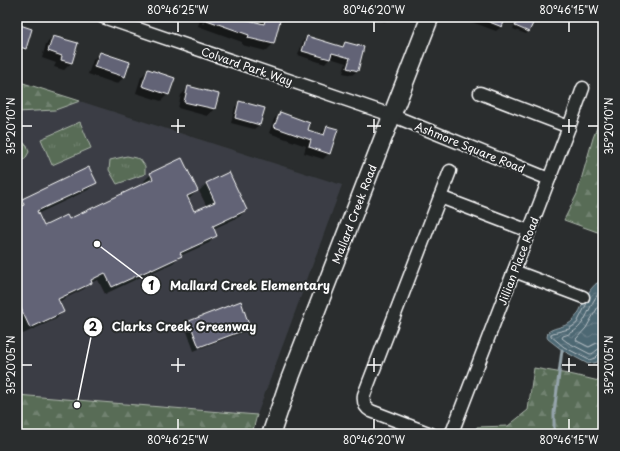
<svg xmlns="http://www.w3.org/2000/svg" width="620" height="451" font-family="'Playpen Sans',sans-serif">
	<style>
		.built { fill: #3b3e44 }
		.grass { fill: url(#grass-tufts); stroke: #acb6ab }
		.forest { fill: url(#forest-firs); stroke: #acb6ab }
		.water { fill: url(#water-waves); stroke: #95a4ab }
		.shadow { fill: #0007 }
		.lines { fill: none; stroke-linecap: round; stroke-linejoin: round }
		.shore { stroke: #b8c2c7; stroke-width: 1 }
		.stream { stroke: #95a4ab; stroke-width: 3 }
		.building { fill: #626476; stroke: #fff }
		.street-casing { stroke: #fff; stroke-width: 15 }
		.secondary-casing { stroke: #fff; stroke-width: 20 }
		.street { stroke: #2a2d2e; stroke-width: 12 }
		.secondary { stroke: #2a2d2e; stroke-width: 17 }
		.ticks { fill: none; stroke: #fff; stroke-width: 1.5 }
		.labels { text-anchor: middle; dominant-baseline: central; stroke-width: 4; stroke-linejoin: round; paint-order: stroke }
		.street-label { font-size: 11px; fill: #fff; stroke: #2a2d2e }
		.leader { fill: none; stroke: #fff; stroke-width: 1.5 }
		.callout-dot { fill: #fff; stroke: #2a2d2e; stroke-width: 1.5 }
		.mark-label { font-size: 12px; text-anchor: middle; font-weight: bold; fill: #111 }
		.callout-label { font-size: 12px; text-anchor: middle; font-weight: bold; fill: #fff; stroke: #2a2d2e; stroke-width: 4; stroke-linejoin: round; paint-order: stroke }
		.neatline { fill: none; stroke: #fff; stroke-width: 1.5 }
		.ticks-label { font-size: 10px; text-anchor: middle; fill: #fff }
	</style>
	<defs>
		<pattern id="grass-tufts" width="24" height="20" patternUnits="userSpaceOnUse"><rect width="24" height="20" fill="#586c57"/><path d="M3 7l-1-3M5 7V3M7 7l1-3M15 17l-1-3M17 17v-4M19 17l1-3" fill="none" stroke="#718270"/></pattern>
		<pattern id="forest-firs" width="22" height="20" patternUnits="userSpaceOnUse"><rect width="22" height="20" fill="#586c57"/><path d="M5 1l3.5 6h-7zM16 11l3.5 6h-7z" fill="#718270"/></pattern>
		<pattern id="water-waves" width="16" height="10" patternUnits="userSpaceOnUse"><rect width="16" height="10" fill="#4e6773"/><path d="M0 5q4-4 8 0t8 0" fill="none" stroke="#697e88"/></pattern>
	</defs>
	<rect width="100%" height="100%" fill="#2a2d2e"/>
	<filter id="ink" filterUnits="userSpaceOnUse"><feTurbulence type="fractalNoise" baseFrequency=".025" numOctaves="2"/><feDisplacementMap in="SourceGraphic" scale="8" xChannelSelector="R" yChannelSelector="G"/><feConvolveMatrix kernelMatrix="1 2 1 2 8 2 1 2 1" color-interpolation-filters="sRGB"/></filter>
	<g filter="url(#ink)">
		<polygon class="built" points="17,81 342,185 257,415 17,395"/>
		<g class="grass">
			<polygon points="80,122 91,148 52,165 41,139"/>
			<polygon points="19,141 27,145 29,152 25,159 17,161 17,142"/>
			<polygon points="127,156 140,159 145,166 145,174 117,184 109,170 110,160"/>
		</g>
		<g class="forest">
			<polygon points="17,81 80,101 55,110 17,112"/>
			<polygon points="603,112 603,234 564,220 577,194 593,138"/>
			<polygon points="534,368 574,375 603,382 603,434 473,434 477,427 508,426 528,410"/>
			<polygon points="17,395 257,415 252,434 17,434"/>
		</g>
		<path class="water" d="M600 281H603V355L598 362 588 364 562 350 548 339 547 337 548 332C556 326 566 328 573 320 584 309 585 289 600 281Z"/>
		<g class="shadow">
			<polygon points="151,17 160,17 158,19"/>
			<polygon points="201,17 204,17 202,24 204,24 206,17 238,17 238,18 259,24 260,21 264,17 279,17 273,44 266,51 242,45 242,42 198,26"/>
			<polygon points="372,17 390,17 385,22 372,18"/>
			<polygon points="470,17 502,17 504,18 501,27 496,31 469,21"/>
			<polygon points="518,17 528,17 533,19 528,32 526,34 513,29"/>
			<polygon points="17,25 25,48 18,55 17,55"/>
			<polygon points="53,37 77,44 71,63 64,70 54,67 56,63 42,58 46,44"/>
			<polygon points="307,37 341,47 345,43 357,71 352,75 343,73 346,63 330,58 325,64 298,55 303,41"/>
			<polygon points="100,53 129,63 124,77 117,84 88,74 93,60"/>
			<polygon points="148,70 168,94 161,101 136,93 141,77"/>
			<polygon points="188,88 214,109 207,116 178,108 181,95"/>
			<polygon points="240,102 259,125 254,129 231,123 235,107"/>
			<polygon points="280,113 306,130 320,135 321,133 327,127 329,153 323,159 304,153 306,146 269,133 274,119"/>
			<polygon points="151,174 197,191 190,198 187,199 194,213 207,207 199,191 206,184 229,174 246,210 239,217 213,229 216,235 209,243 180,256 173,263 145,276 145,275 105,294 98,280 90,283 84,289 58,302 63,312 56,319 23,334 17,321 17,205 22,200 95,183 88,190 37,214 43,227 68,221 145,184 144,181"/>
			<polygon points="190,322 249,327 244,332 201,348 191,323 189,323"/>
			<polygon points="189,323 199,349 194,351 185,326"/>
		</g>
		<g class="lines">
			<g class="shore">
				<path d="M603 290C598 293 596 297 593 302 585 318 582 331 563 336L562 338 567 342 590 354C595 354 596 348 603 348"/>
				<polyline points="603,298 586,328 576,339 577,341 589,347 597,343 603,342"/>
				<polyline points="588,301 577,323 569,329 553,333 551,334 551,336 564,347 589,360 595,358 599,354 603,353"/>
			</g>
			<polyline class="stream" points="554,434 554,413 562,350"/>
		</g>
		<g class="building">
			<polygon points="201,17 237,17 264,24 266,17 281,17 274,44 248,38 249,35 201,18"/>
			<polygon points="477,17 506,17 502,27"/>
			<polygon points="519,17 530,17 535,19 529,32 515,26"/>
			<polygon points="17,24 32,29 26,49 17,46"/>
			<polygon points="53,36 78,43 72,63 61,60 62,56 48,51"/>
			<polygon points="307,36 343,47 345,42 364,47 358,71 347,68 350,58 332,53 330,59 302,51"/>
			<polygon points="100,52 130,62 125,77 94,67"/>
			<polygon points="148,69 175,78 169,95 142,86"/>
			<polygon points="188,86 219,94 215,109 184,102"/>
			<polygon points="239,101 265,108 260,125 235,118"/>
			<polygon points="280,112 310,123 308,130 324,135 327,126 338,129 330,154 309,147 311,140 274,127"/>
			<polygon points="182,158 198,191 187,196 194,211 215,202 206,183 229,172 247,210 213,226 217,236 180,253 182,256 152,270 152,269 112,287 105,273 91,280 92,283 58,299 64,312 30,328 17,300 17,208 24,205 22,199 89,167 97,183 37,211 44,226 67,215 69,219 153,179 150,173"/>
			<polygon points="241,301 250,328 199,347 189,321"/>
		</g>
		<g class="lines">
			<defs>
				<g id="street">
					<polyline points="103,17 391,115 549,179"/>
					<polyline points="480,93 569,127"/>
					<polyline points="440,197 529,231"/>
					<polyline points="514,271 583,297"/>
					<path d="M431 434 371 411C364 407 363 402 364 395L450 171"/>
					<polyline points="450,434 453,430 569,127 583,88"/>
				</g>
				<polyline id="secondary" points="271,434 289,381 430,17"/>
			</defs>
			<use href="#street" class="street-casing"/>
			<use href="#secondary" class="secondary-casing"/>
			<use href="#street" class="street"/>
			<use href="#secondary" class="secondary"/>
		</g>
	</g>
	<path class="ticks" d="M178 22V32M374 22V32M569 22V32M178 119V133M374 119V133M569 119V133M22 126H32M171 126H185M367 126H381M562 126H576M588 126H598M178 358V372M374 358V372M569 358V372M22 365H32M171 365H185M367 365H381M562 365H576M588 365H598M178 419V429M374 419V429M569 419V429"/>
	<g class="labels">
		<g class="street-label">
			<text transform="translate(247 66) rotate(19)">Colvard Park Way</text>
			<text transform="translate(470 147) rotate(22)">Ashmore Square Road</text>
			<text transform="translate(354 214) rotate(-69)">Mallard Creek Road</text>
			<text transform="translate(518 261) rotate(-69)">Jillian Place Road</text>
		</g>
	</g>
	<path class="leader" d="M97 244L151 285M77 405L93 327"/>
	<g class="callout-dot">
		<circle cx="97" cy="244" r="4"/>
		<circle cx="77" cy="405" r="4"/>
		<circle cx="151" cy="285" r="10"/>
		<circle cx="93" cy="327" r="10"/>
	</g>
	<g class="mark-label">
		<text x="151" y="290">1</text>
		<text x="93" y="331">2</text>
	</g>
	<g class="callout-label">
		<text x="250" y="290">Mallard Creek Elementary</text>
		<text x="184" y="331">Clarks Creek Greenway</text>
	</g>
	<rect width="620" height="451" fill="none" stroke="#2a2d2e" stroke-width="44"/>
	<rect x="22" y="22" width="576" height="407" class="neatline"/>
	<g class="ticks-label">
		<text x="178" y="14">80°46'25"W</text>
		<text x="374" y="14">80°46'20"W</text>
		<text x="569" y="14">80°46'15"W</text>
		<text transform="translate(11 126) rotate(-90)" y="4">35°20'10"N</text>
		<text transform="translate(609 126) rotate(-90)" y="4">35°20'10"N</text>
		<text transform="translate(11 365) rotate(-90)" y="4">35°20'05"N</text>
		<text transform="translate(609 365) rotate(-90)" y="4">35°20'05"N</text>
		<text x="178" y="444">80°46'25"W</text>
		<text x="374" y="444">80°46'20"W</text>
		<text x="569" y="444">80°46'15"W</text>
	</g>
</svg>
